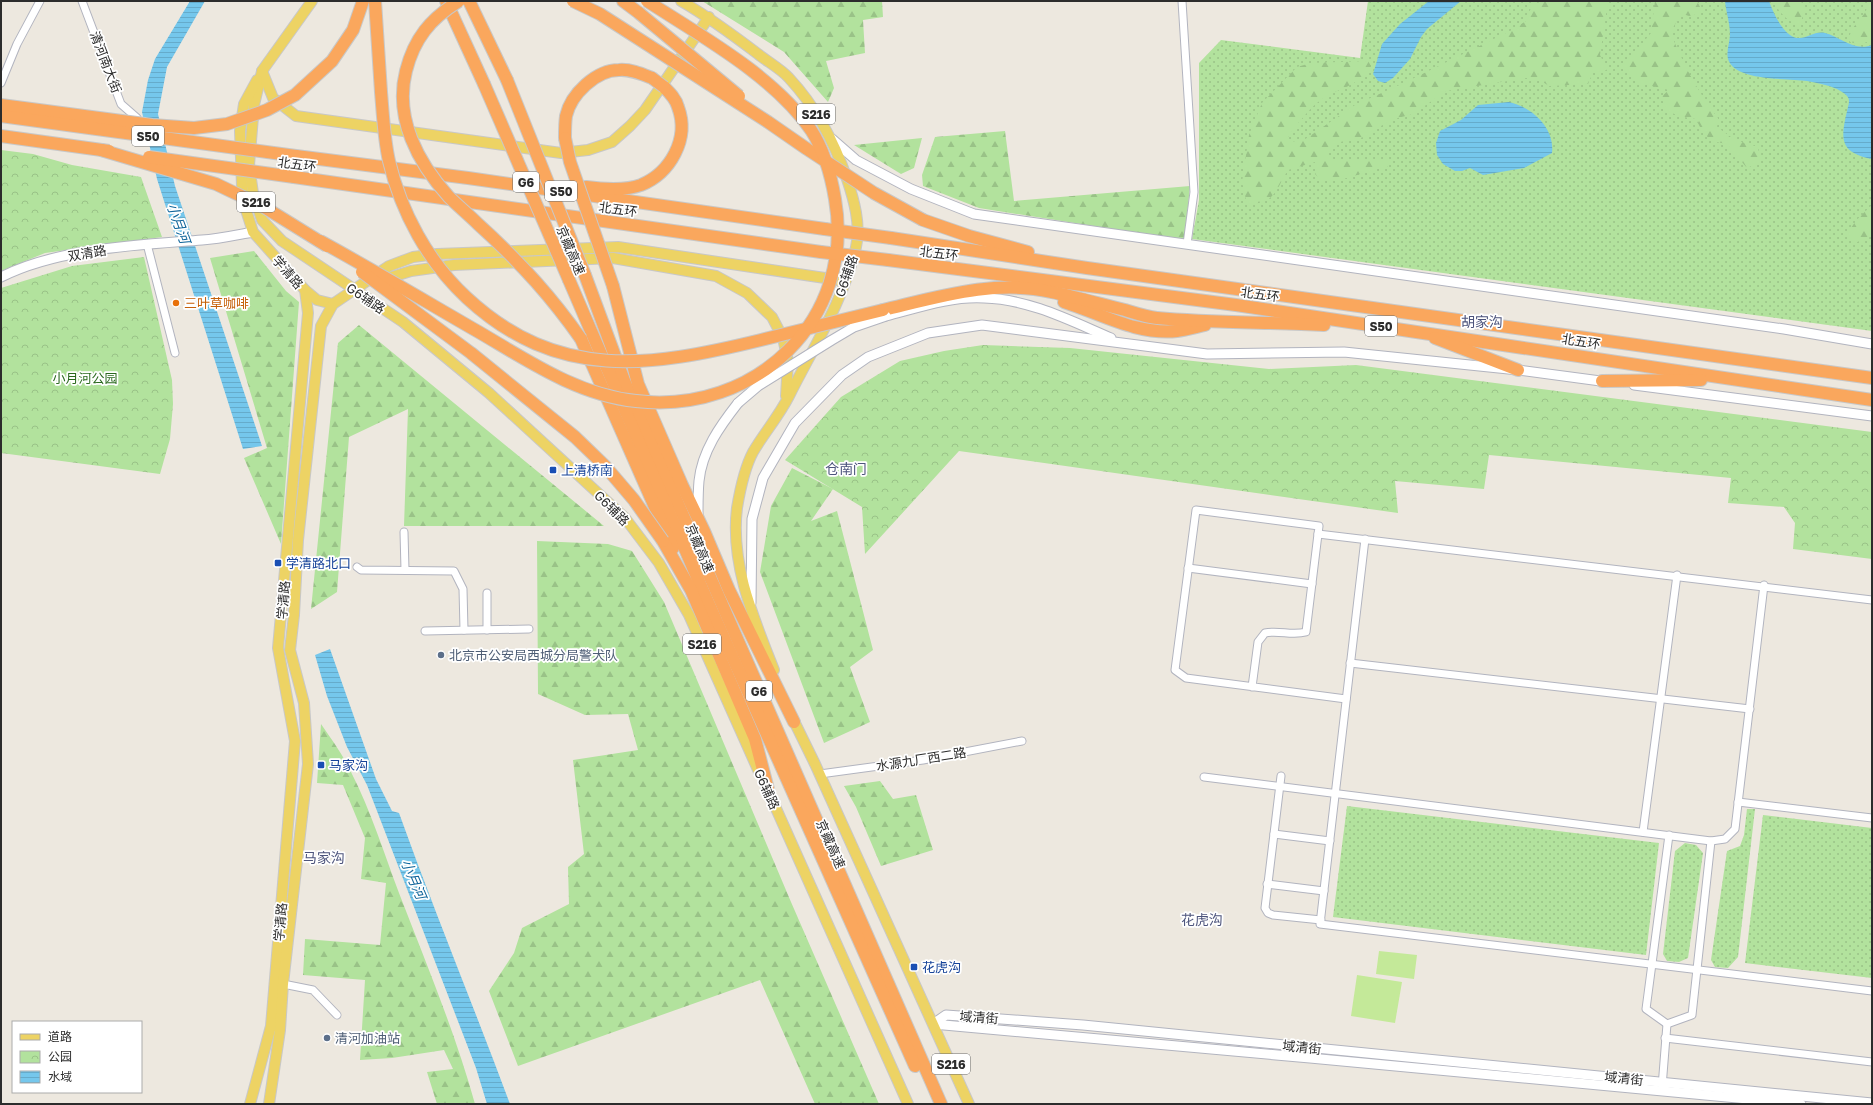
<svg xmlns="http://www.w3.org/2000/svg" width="1873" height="1105" font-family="'Golos Text','Noto Sans SC',sans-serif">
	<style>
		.grass { fill: url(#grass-dots) }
		.forest { fill: url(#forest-firs) }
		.park { fill: url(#park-crowns) }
		.pitch { fill: #c4e999 }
		.water { fill: url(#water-rules) }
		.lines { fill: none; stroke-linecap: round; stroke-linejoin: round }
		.street-casing { stroke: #b2b4bf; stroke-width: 9 }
		.secondary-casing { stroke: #b2b4bf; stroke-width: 11 }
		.primary-casing { stroke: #c8c8c8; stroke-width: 12 }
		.highway-casing { stroke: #c8c8c8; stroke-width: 14 }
		.street { stroke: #fff; stroke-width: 7 }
		.secondary { stroke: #fff; stroke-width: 9 }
		.primary { stroke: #edd364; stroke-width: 10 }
		.highway { stroke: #faa75d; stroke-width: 12 }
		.secondary-bridge-casing { stroke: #b2b4bf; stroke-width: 11; stroke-linecap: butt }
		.highway-bridge-casing { stroke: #c8c8c8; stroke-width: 14; stroke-linecap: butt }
		.secondary-bridge { stroke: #fff; stroke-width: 9 }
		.highway-bridge { stroke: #faa75d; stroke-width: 12 }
		.food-dot { fill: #e8710a; stroke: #fff; stroke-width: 1.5 }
		.transit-dot { fill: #1a4fb4; stroke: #fff; stroke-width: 1.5 }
		.service-dot { fill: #5c6f8a; stroke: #fff; stroke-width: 1.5 }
		.labels { text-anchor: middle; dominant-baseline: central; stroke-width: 3.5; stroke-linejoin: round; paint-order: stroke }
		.shield { fill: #fff; stroke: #6b6b6b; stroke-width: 1 }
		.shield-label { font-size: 12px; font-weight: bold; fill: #2c2c2c }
		.street-label { font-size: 13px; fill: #2c2c2c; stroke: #fff }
		.food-label { font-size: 13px; fill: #c56008; stroke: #fff; text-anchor: start }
		.park-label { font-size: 13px; fill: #29681d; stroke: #fff }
		.transit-label { font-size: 13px; fill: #164399; stroke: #fff; text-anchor: start }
		.service-label { font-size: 13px; fill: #4e5e75; stroke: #fff; text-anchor: start }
		.water-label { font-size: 14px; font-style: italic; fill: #11669b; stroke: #fff }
		.neighbourhood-label { font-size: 14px; fill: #4d547c; stroke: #fff }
	</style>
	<defs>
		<pattern id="grass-dots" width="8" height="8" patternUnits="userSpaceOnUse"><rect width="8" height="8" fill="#b2e29d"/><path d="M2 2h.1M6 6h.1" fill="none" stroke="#99c287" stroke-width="1.8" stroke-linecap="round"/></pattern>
		<pattern id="forest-firs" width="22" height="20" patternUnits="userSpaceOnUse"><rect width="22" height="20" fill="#b2e29d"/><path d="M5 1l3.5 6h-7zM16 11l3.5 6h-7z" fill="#99c287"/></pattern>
		<pattern id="park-crowns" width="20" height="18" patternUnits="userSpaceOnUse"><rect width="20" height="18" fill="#b2e29d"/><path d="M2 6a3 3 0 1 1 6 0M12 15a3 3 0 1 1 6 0" fill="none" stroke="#99c287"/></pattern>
		<pattern id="water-rules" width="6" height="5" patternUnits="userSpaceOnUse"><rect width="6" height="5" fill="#75c7ec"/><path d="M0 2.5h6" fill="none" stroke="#65abcb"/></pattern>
	</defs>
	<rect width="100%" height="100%" fill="#ede8df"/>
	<g class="grass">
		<polygon points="1368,1 1872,1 1872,331 1192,239 1199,200 1199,63 1221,40 1360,58"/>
		<polygon points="1347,806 1659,843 1646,955 1333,917"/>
		<polygon points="1747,809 1755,809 1738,957 1728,968 1715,967 1711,960 1727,851 1740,846 1744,835"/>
		<polygon points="1763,815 1872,828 1872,978 1745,963"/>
		<polygon points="1685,843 1696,845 1703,853 1688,958 1679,962 1667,961 1663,954 1675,851"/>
	</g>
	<g class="forest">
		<polygon points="702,1 882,1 883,17 863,20 865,53 826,61 834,88 828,102 784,52"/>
		<path d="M1543 1H1608L1600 55 1607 70 1593 72 1588 84 1549 86 1540 80 1526 78 1446 91 1413 114 1394 119 1379 127 1369 136 1335 143 1324 154C1343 168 1366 156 1388 161V168L1377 169 1347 178 1322 181 1315 174V162L1288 170C1275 191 1275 204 1247 204L1242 182 1249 135 1262 103 1297 67 1311 63 1368 61 1371 66C1355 89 1341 86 1321 100 1310 107 1298 124 1289 134V142L1304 140 1355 105 1406 82 1510 31 1526 21 1532 5Z"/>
		<path d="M1655 1H1697L1700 7 1698 14 1689 16 1680 13 1671 34C1683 63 1698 93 1718 118L1717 127 1735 140 1758 147 1760 162 1747 168 1727 144 1711 141 1701 129 1696 119C1680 116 1663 115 1662 96L1669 90 1639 83 1622 68 1651 33Z"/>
		<path d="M1773 1H1801L1804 12 1800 25C1787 22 1779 12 1773 1Z"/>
		<path d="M1867 1H1872V41L1858 44 1850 42C1847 30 1861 20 1866 11 1867 8 1867 4 1867 1Z"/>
		<polygon points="1005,131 1014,201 1190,186 1185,237 1182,240 979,208 923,186 922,175 935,137"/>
		<polygon points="922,138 914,168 901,174 854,145"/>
		<path d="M1872 205V236L1857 242 1848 238C1848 226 1864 213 1872 205Z"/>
		<polygon points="254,251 286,291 299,302 281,544 244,458 267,448 210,258"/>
		<polygon points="359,325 604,526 404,526 408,409 349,437 337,592 311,609 338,343"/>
		<polygon points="792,468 833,489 811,521 837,511 873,650 850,667 870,722 824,743 760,572 771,506"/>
		<polygon points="537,541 608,544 632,551 664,602 791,902 879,1104 815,1104 760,980 518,1066 489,991 514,953 522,928 569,904 568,867 584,854 573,760 638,750 628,714 585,715 538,694"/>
		<path d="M321 724C332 740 343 755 351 772 371 811 384 853 399 893 426 963 455 1032 475 1104H437L427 1072 453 1069 444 1050 392 1058 360 1060 365 980 303 975 305 939 380 945 386 883 361 879 365 838 343 785 317 783Z"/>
		<polygon points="880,781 893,799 916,795 933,850 881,866 856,807 844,786"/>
	</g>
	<g class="park">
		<polygon points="1,150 33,154 72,165 141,177 162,237 45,253 1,271"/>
		<polygon points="144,257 172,380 173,404 170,439 160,474 1,453 1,288 72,266"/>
		<polygon points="983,345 1070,348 1269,369 1356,365 1872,432 1872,559 1793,549 1795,523 1784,507 1728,503 1731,478 1489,455 1484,489 1395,481 1398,513 959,451 865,554 862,507 785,460 841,397 900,361 944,351"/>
	</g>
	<g class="pitch">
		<polygon points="1379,951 1417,955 1414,979 1376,974"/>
		<polygon points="1357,975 1402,982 1395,1023 1351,1016"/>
	</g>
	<g class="water">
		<polygon points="190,1 205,1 167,67 158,114 175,186 262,446 243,449 157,179 142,112 148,80 155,59"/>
		<polygon points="1429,1 1461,1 1427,29 1421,37 1410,59 1393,78 1385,83 1378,81 1373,74 1382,44 1400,24"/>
		<path d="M1725 1H1769C1773 12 1780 28 1790 35 1803 44 1812 30 1825 33 1839 36 1854 52 1872 45V159C1837 152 1841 137 1848 107 1849 103 1850 99 1847 96 1845 93 1840 91 1837 89 1828 85 1817 83 1807 81 1789 78 1735 82 1728 59 1726 51 1730 42 1730 34 1730 23 1726 12 1725 1Z"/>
		<path d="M1509 102C1532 107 1555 128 1552 153L1524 168 1483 175 1470 168 1462 171H1455L1443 164 1437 155 1436 143 1440 131 1461 120 1478 105Z"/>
		<path d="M330 649 376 779 392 811 399 813C434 911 474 1007 510 1104H487L476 1068 367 785 347 747 327 696 315 655Z"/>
	</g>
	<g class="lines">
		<defs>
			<g id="street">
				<polyline points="82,1 121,104 137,118"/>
				<polyline points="1182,1 1194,192 1187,244"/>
				<polyline points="1,83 17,44 40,1"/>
				<polyline points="147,244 175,353"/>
				<polyline points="404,532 405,570"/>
				<polyline points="1318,534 1872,600"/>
				<polyline points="1365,539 1320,924 1872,991"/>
				<polyline points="357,567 361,570 454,571 463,589 464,630"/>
				<polyline points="1188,568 1312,584"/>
				<polyline points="487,593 487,630"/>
				<polyline points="425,631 529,629"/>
				<polyline points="1350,663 1750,709"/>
				<path d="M1252 687 1258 642 1265 633C1279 630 1292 636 1306 632L1319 526 1196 510 1175 670 1186 678 1346 699"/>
				<polyline points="820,774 923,760 1022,741"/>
				<polyline points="1281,776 1265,908 1268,913 1273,915 1321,920"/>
				<polyline points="1204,777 1711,841 1725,839 1735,829 1764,585"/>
				<polyline points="1738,802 1872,818"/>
				<polyline points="1643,832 1677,575"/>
				<polyline points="1274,834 1330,841"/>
				<polyline points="1267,884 1324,891"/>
				<polyline points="283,984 313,990 337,1015"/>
				<polyline points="1667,1024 1692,1015 1711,841"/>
				<polyline points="1667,1024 1646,1009 1669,835"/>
				<polyline points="1665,1038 1872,1062"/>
				<polyline points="1662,1087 1667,1024"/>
			</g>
			<g id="secondary">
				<polyline points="832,139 856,160 911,189 974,214 1784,329 1872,344"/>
				<path d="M1 277C58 248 139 245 202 240 219 239 236 235 253 232"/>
				<path d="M886 316C917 308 951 296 984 298 1029 299 1071 321 1111 338"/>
				<polyline points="1634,385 1872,416"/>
				<path d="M698 516C698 504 698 492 699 481 702 451 720 426 738 403"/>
				<polyline points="751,603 752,519 763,478 795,423 842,375 868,357 928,333 982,325 1207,354 1344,352 1518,370 1608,382"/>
				<polyline points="933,1024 946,1015 1083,1025 1872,1103"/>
				<polyline points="933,1024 1310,1058 1801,1104"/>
			</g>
			<g id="primary">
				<polyline points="312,1 262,71 254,105 249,165 253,193 262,220 282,241 403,322 489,393 625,518 659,563 689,615 759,772"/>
				<path d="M681 1C709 17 733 35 758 54 768 62 781 69 789 78 816 107 834 141 847 179 854 200 861 225 856 247 844 300 813 348 789 396 779 416 764 433 753 452 744 469 740 490 737 508 730 564 754 619 774 670"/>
				<polyline points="262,71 273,98 296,116 561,153 588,150 612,142 630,126 645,110 709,17"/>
				<polyline points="382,280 411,271 454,265 613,258 716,276 747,293 772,317 783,338 788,361 786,396"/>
				<polyline points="305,290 317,300 333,304"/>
				<polyline points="791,715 815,764 969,1104"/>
				<polyline points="766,786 908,1104"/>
				<polyline points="250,1104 271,1026 295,741 278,648 308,313 305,290 253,232 246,210 242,186 240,131 244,104 257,80"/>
				<polyline points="269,1104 280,1030 283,984 308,764 304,703 290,650 294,615 298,540 321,326 333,304 389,266 413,257 437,254 618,247 845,281"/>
			</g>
			<g id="highway">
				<polyline points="446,1 484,84"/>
				<polyline points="469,1 507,80"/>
				<polyline points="623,1 639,13"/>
				<path d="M565 138C565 131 565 123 566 116 571 94 596 70 619 70 631 69 642 74 652 78"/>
				<polyline points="296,156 468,178 825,229"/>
				<polyline points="294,177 821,252"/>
				<path d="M586 187C602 189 625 191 641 185 670 173 690 139 678 107 676 99 670 93 664 87"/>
				<polyline points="923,220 969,236 1028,252"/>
				<polyline points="891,238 1087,268 1872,378"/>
				<polyline points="888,260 1236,305 1872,400"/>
				<polyline points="585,275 625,383 941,1104"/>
				<polyline points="569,280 707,600 915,1066"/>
				<polyline points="613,286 638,384 682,485 704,531 729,590 794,722"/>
				<path d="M1064 302C1102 314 1136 335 1177 331 1186 330 1196 327 1205 325"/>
				<path d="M883 310C938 297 995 279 1051 292 1076 297 1100 304 1125 310 1135 313 1146 317 1157 318 1212 323 1268 322 1324 325"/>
				<polyline points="1435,338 1518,370"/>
				<polyline points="581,339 673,548"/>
				<polyline points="1602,381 1701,380"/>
				<polyline points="663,541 691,590 755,739 769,793"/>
			</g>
		</defs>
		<use href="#street" class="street-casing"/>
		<use href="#secondary" class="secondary-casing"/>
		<use href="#primary" class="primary-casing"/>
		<use href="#highway" class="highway-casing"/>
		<use href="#street" class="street"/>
		<use href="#secondary" class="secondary"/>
		<use href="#primary" class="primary"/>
		<use href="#highway" class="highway"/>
		<defs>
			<polyline id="secondary-bridge" points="738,403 758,386 832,340 854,327 886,316"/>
			<g id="highway-bridge">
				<path d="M375 1C377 31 379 62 381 92 383 115 384 139 389 161 401 212 428 262 467 298 558 382 650 367 761 340 802 330 843 320 883 310"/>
				<path d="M459 1C430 19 414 39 406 71 394 118 418 163 449 197 458 206 469 215 478 224 498 242 518 262 536 282 552 300 567 319 581 339"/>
				<polyline points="573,1 600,14 768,122 807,149 874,193 923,220"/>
				<polyline points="639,13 739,96"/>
				<polyline points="652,78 664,87"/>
				<polyline points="507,80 585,275"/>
				<polyline points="484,84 569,280"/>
				<polyline points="1,105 152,125 194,128 227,124 267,110 295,95 332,61 353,30 363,1"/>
				<polyline points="1,116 296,156"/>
				<polyline points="1,136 109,151"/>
				<polyline points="565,138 570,162 613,286"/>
				<polyline points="101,150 216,184 264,207 327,246"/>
				<polyline points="149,157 294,177"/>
				<polyline points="825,229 891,238"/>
				<path d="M320 241C373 270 425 301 477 331 527 360 577 395 636 401 755 415 856 320 835 199 831 175 824 150 811 130 774 76 701 36 647 1"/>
				<polyline points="821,252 888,260"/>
				<polyline points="362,272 471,353 575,437 605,466 634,500 663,541"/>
			</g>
		</defs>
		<use href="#secondary-bridge" class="secondary-bridge-casing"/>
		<use href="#highway-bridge" class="highway-bridge-casing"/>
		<use href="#secondary-bridge" class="secondary-bridge"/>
		<use href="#highway-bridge" class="highway-bridge"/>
	</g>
	<circle class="food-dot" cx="176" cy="303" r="4"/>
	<g class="transit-dot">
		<rect x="549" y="466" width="8" height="8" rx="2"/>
		<rect x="274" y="559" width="8" height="8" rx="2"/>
		<rect x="317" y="761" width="8" height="8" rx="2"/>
		<rect x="910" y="963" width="8" height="8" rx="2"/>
	</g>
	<g class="service-dot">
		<circle cx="441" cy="655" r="4"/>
		<circle cx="327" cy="1038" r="4"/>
	</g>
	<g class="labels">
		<g class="shield">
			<rect x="797" y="104" width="38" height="20" rx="3"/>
			<rect x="132" y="126" width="32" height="20" rx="3"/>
			<rect x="513" y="172" width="26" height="20" rx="3"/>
			<rect x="545" y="181" width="32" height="20" rx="3"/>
			<rect x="237" y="192" width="38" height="20" rx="3"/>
			<rect x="1365" y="316" width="32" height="20" rx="3"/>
			<rect x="683" y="634" width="38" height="20" rx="3"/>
			<rect x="746" y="681" width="26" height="20" rx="3"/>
			<rect x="932" y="1054" width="38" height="20" rx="3"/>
		</g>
		<g class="shield-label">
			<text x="816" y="114">S216</text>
			<text x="148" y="136">S50</text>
			<text x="526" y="182">G6</text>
			<text x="561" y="191">S50</text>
			<text x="256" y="202">S216</text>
			<text x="1381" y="326">S50</text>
			<text x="702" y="644">S216</text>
			<text x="759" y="691">G6</text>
			<text x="951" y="1064">S216</text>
		</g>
		<g class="street-label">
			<text transform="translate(106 62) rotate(69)">清河南大街</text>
			<text transform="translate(297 164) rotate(8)">北五环</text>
			<text transform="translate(618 209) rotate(8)">北五环</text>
			<text transform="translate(571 250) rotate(67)">京藏高速</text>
			<text transform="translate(87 253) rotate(-10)">双清路</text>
			<text transform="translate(939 253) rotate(7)">北五环</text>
			<text transform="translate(288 272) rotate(49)">学清路</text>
			<text transform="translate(846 276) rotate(-71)">G6辅路</text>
			<text transform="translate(1260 294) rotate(8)">北五环</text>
			<text transform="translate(366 298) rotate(34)">G6辅路</text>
			<text transform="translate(1581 341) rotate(9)">北五环</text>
			<text transform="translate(612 508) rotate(45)">G6辅路</text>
			<text transform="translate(700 548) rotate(67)">京藏高速</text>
			<text transform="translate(283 600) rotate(-85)">学清路</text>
			<text transform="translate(921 759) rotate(-9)">水源九厂西二路</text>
			<text transform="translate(767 789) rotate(66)">G6辅路</text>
			<text transform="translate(831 844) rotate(66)">京藏高速</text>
			<text transform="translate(280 922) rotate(-85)">学清路</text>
			<text transform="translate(979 1017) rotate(4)">域清街</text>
			<text transform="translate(1302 1047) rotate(6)">域清街</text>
			<text transform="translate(1624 1078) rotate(6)">域清街</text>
		</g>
		<g class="food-label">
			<text x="184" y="303">三叶草咖啡</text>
		</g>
		<g class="park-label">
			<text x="85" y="378">小月河公园</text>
		</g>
		<g class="transit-label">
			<text x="561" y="470">上清桥南</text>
			<text x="286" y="563">学清路北口</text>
			<text x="329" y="765">马家沟</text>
			<text x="922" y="967">花虎沟</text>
		</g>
		<g class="service-label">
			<text x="449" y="655">北京市公安局西城分局警犬队</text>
			<text x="335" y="1038">清河加油站</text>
		</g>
		<g class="water-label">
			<text transform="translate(179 223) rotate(70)">小月河</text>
			<text transform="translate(414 879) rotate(67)">小月河</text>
		</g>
		<g class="neighbourhood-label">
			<text x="1482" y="321">胡家沟</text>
			<text x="846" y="468">仓南门</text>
			<text x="324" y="857">马家沟</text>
			<text x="1202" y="919">花虎沟</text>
		</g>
	</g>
	<rect width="1873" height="1105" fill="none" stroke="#2c2c2c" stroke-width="4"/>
	<rect x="12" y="1021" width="130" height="72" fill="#ffffff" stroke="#ababab"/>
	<rect x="20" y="1034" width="20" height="6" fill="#edd364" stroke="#ababab"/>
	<text x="48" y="1041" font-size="12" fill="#2c2c2c">道路</text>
	<rect x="20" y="1051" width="20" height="12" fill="url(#park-crowns)" stroke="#ababab"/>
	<text x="48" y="1061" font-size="12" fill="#2c2c2c">公园</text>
	<rect x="20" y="1071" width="20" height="12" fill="url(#water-rules)" stroke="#ababab"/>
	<text x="48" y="1081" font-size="12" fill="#2c2c2c">水域</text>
</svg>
